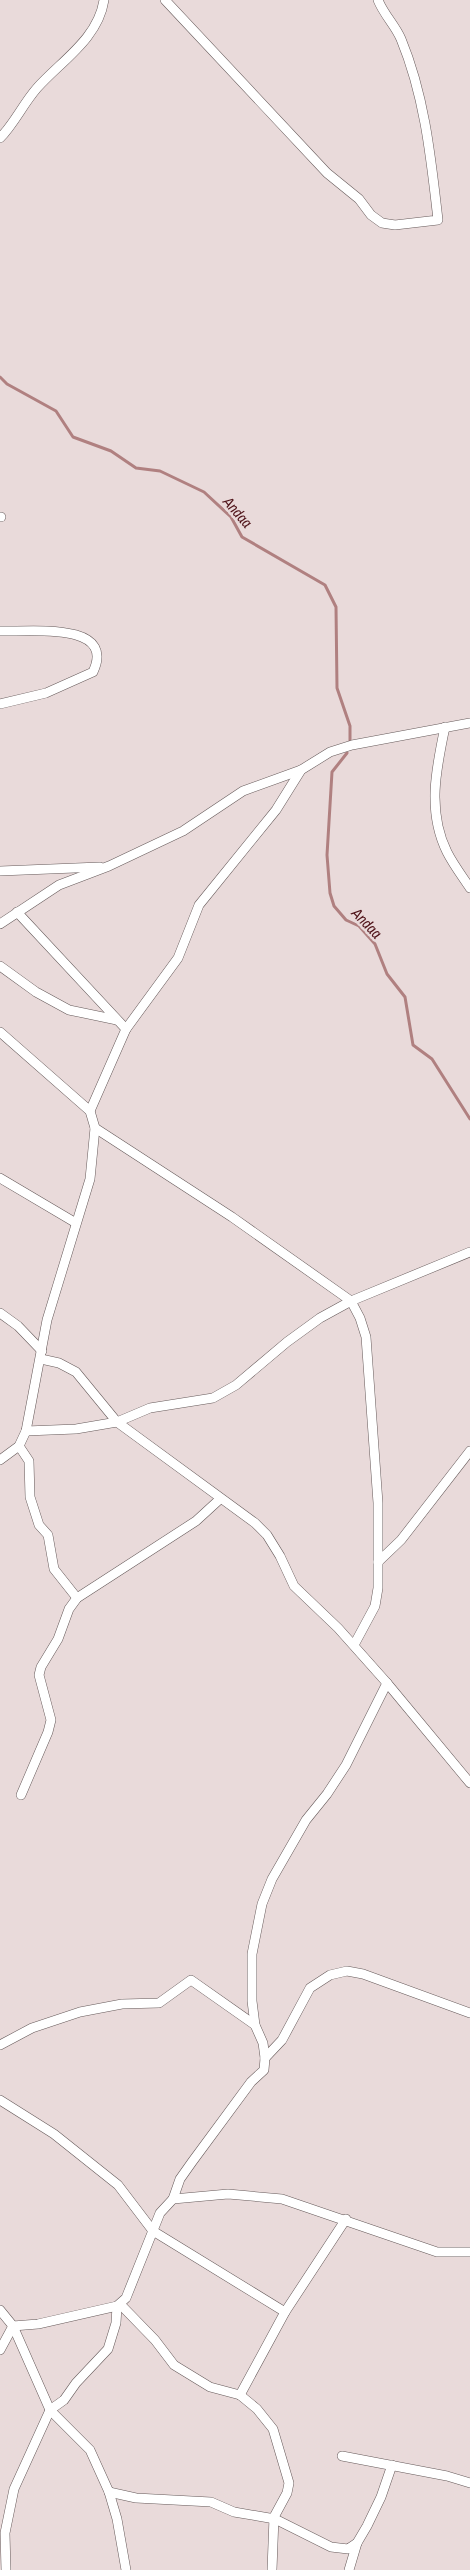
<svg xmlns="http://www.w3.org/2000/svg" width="470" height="2570" font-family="'Archivo Narrow',sans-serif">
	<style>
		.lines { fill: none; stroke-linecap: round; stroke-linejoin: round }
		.stream { stroke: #b08080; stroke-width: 3 }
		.street-casing { stroke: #665a5a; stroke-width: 10 }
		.street { stroke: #fff; stroke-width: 9 }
		.labels { text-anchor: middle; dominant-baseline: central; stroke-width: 5; stroke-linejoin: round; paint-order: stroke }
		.water-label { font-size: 15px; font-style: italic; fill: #4f1319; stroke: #e9dada }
	</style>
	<rect width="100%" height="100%" fill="#e9dada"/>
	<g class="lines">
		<g class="stream">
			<polyline points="0,377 7,384 56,411 73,437 111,451 136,468 160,471 204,492 231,517 242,537 325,585 336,607 337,688 350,726 350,741"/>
			<polyline points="347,753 332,772 327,855 330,893 334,906 346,920 359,926 375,944 387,974 405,997 413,1045 432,1059 470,1119"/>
		</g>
		<defs>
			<g id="street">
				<path d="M165 0 327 173 359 199 371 215 382 223 395 225 438 220C431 159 425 97 401 39 395 25 384 15 378 0"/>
				<path d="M0 138C14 124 23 104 37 88 61 61 98 39 104 0"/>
				<polyline points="0,517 1,517"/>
				<path d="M0 631C28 632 117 621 93 672L46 693 0 704"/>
				<path d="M445 727C436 769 427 812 447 852 453 864 462 876 470 888"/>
				<polyline points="0,871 100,867"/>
				<polyline points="17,912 126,1029"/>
				<polyline points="0,924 59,885 109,866 183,831 243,791 301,770 330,752 352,745 470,723"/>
				<polyline points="0,966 36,992 69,1010 117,1020"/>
				<polyline points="0,1032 90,1111 95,1128 90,1179 47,1320 26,1431 19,1446 0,1460"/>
				<polyline points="90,1111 126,1029 178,958 199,905 276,810 301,770"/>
				<polyline points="95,1128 232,1217 351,1301 360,1318 366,1337 378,1503 378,1588 375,1606 354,1645"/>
				<polyline points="0,1178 76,1223"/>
				<polyline points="0,1313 18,1326 42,1351"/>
				<polyline points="41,1359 59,1363 76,1372 117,1422 255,1523 267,1535 280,1556 294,1586 338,1628 387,1683 470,1783"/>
				<polyline points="26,1431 76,1429 117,1422 150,1408 213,1398 236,1385 287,1342 320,1318 351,1301 470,1252"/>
				<polyline points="19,1446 29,1461 30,1497 39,1525 48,1535 54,1569 77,1598"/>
				<polyline points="378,1562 401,1540 470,1451"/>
				<polyline points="21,1795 48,1732 51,1720 39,1675 41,1667 58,1639 69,1609 77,1598 196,1521 220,1499"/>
				<polyline points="0,2045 32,2028 80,2012 122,2004 159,2003 191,1980 255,2025"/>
				<polyline points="265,2058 282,2040 310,1988 330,1975 347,1971 363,1974 470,2013"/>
				<polyline points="0,2100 54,2134 118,2185 153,2231 285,2312"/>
				<polyline points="173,2199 228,2194 282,2199 437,2252 470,2252"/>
				<polyline points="120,2304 155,2340 174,2365 210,2387 240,2395 257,2409 273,2429 289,2483 287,2493 274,2517 272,2570"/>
				<polyline points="0,2310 13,2326 50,2410 90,2450 109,2492 117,2519 126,2570"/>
				<polyline points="0,2350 13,2326 38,2324 117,2306 126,2298 160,2213 173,2199 180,2179 192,2162 251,2082 264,2070 265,2058 263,2043 255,2025 252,2001 252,1954 262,1904 272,1879 306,1820 327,1794 346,1765 387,1683"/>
				<polyline points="240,2395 285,2312 346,2219"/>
				<polyline points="342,2456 447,2476 470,2483"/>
				<polyline points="109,2492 136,2498 211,2502 234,2512 275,2519 331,2547 348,2549 357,2543 367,2526 381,2497 392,2465"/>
				<polyline points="6,2570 5,2533 14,2489 50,2410 64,2400 76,2383 108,2349 116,2323 117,2306"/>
				<polyline points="349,2570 357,2543"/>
			</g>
		</defs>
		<use href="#street" class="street-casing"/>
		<use href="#street" class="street"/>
	</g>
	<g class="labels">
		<g class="water-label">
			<text transform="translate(238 512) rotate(49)">Andaa</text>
			<text transform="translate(367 923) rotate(46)">Andaa</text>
		</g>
	</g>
</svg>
